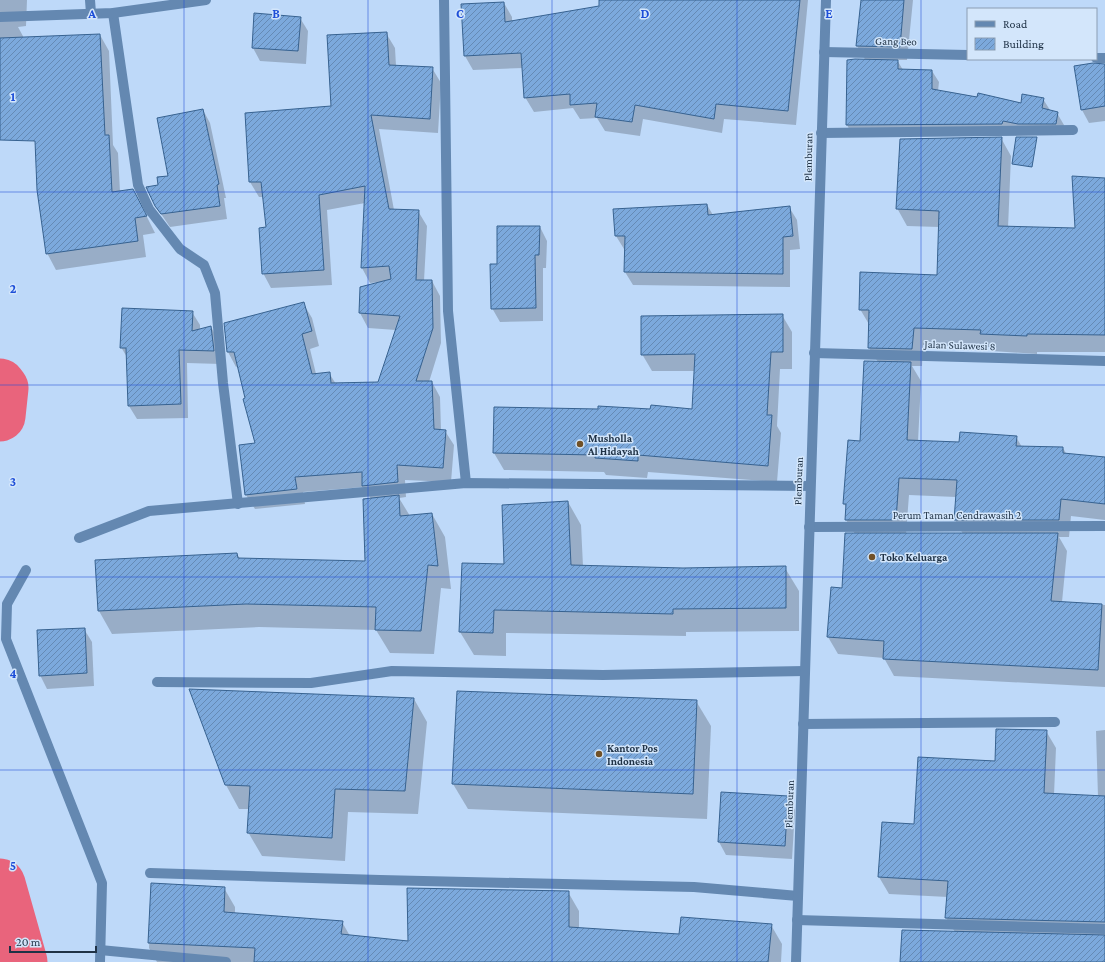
<svg xmlns="http://www.w3.org/2000/svg" width="1105" height="962" font-family="'Crimson Pro',serif">
	<style>
		.shadow { fill: #0003; fill-rule: evenodd }
		.lines { fill: none; stroke-linecap: round; stroke-linejoin: round }
		.river { stroke: #e9647c; stroke-width: 51 }
		.building { fill: url(#building-hatch); stroke: #376290 }
		.minor { stroke: #6488b1; stroke-width: 10 }
		.grid { fill: none; stroke: #1d4ed8; stroke-width: 1; stroke-opacity: 0.55 }
		.poi-dot { fill: #715127; stroke: #d3e6fb; stroke-width: 1.5 }
		.labels { text-anchor: middle; dominant-baseline: central; stroke-width: 3; stroke-linejoin: round; paint-order: stroke }
		.street-label { font-size: 11px; fill: #1f3246; stroke: #d3e6fb }
		.poi-label { font-size: 11px; font-weight: bold; fill: #1f3246; stroke: #d3e6fb; text-anchor: start }
		.grid-label { font-size: 13px; text-anchor: middle; font-weight: bold; fill: #1d4ed8; stroke: #d3e6fb; stroke-width: 3; stroke-linejoin: round; paint-order: stroke }
	</style>
	<defs>
		<pattern id="building-hatch" width="6" height="6" patternUnits="userSpaceOnUse"><rect width="6" height="6" fill="#7ca9dc"/><path d="M-1 1l2-2M0 6l6-6M5 7l2-2" fill="none" stroke="#658ab4"/></pattern>
	</defs>
	<rect width="100%" height="100%" fill="#bed9f9"/>
	<g class="shadow">
		<polygon points="0,0 27,0 26,26 18,27 24,38 100,35 109,51 113,145 118,153 120,192 142,207 155,233 143,235 146,257 56,270 47,253 34,113 0,109"/>
		<polygon points="600,0 808,0 796,125 724,119 722,133 643,119 640,136 605,131 597,118 580,119 573,108 534,112 525,97 523,68 473,70 465,56 504,3 512,17 512,22 600,7"/>
		<polygon points="862,0 913,0 907,60 897,60 903,70 932,71 939,82 938,91 1022,105 1043,99 1050,110 1057,113 1064,125 1062,135 853,136 847,125 866,61 857,46"/>
		<polygon points="300,18 308,31 306,64 260,61 253,48"/>
		<polygon points="386,33 395,48 396,66 432,68 441,83 438,133 379,129 394,210 418,211 427,226 424,281 432,281 440,296 441,343 429,382 432,382 440,397 441,430 445,431 454,445 451,482 405,480 406,497 399,498 410,516 432,514 445,537 451,589 441,588 434,654 390,653 376,630 259,627 112,634 99,611 96,561 237,554 240,559 367,562 371,499 364,487 303,492 305,504 255,509 246,495 256,444 238,366 236,367 228,352 303,303 312,318 319,346 310,349 316,374 329,373 336,384 379,383 396,330 368,328 360,313 379,282 370,283 362,268 365,203 327,210 332,285 271,288 263,273 267,228 264,197 259,197 250,182 246,114 332,107"/>
		<polygon points="1105,65 1105,121 1089,123 1082,110 1075,67"/>
		<polygon points="203,110 210,123 226,198 224,198 227,219 170,227 155,205 159,186 170,176"/>
		<path d="M1001 138 1011 156 1008 228 1076 229 1105 179V352H1037V354L992 351 990 347 923 345 922 366H912L921 381 918 442 960 443 1016 437 1022 447 1063 448 1067 455 1105 458V520L1071 516 1069 537H1059L1067 551 1062 602 1105 605V687L894 676 884 658 838 654 828 637 843 589 855 534 846 520 847 509 844 504 861 442 878 362 869 348 870 326 860 309 938 276 939 227 907 226 897 208ZM909 495 956 497 955 520 963 534H906Z"/>
		<polygon points="707,205 713,215 789,207 797,220 800,249 790,250 790,287 633,285 625,272 625,249 624,249 616,236 615,210"/>
		<polygon points="540,227 547,241 546,268 543,268 543,321 500,322 492,308 498,265"/>
		<polygon points="192,312 200,325 200,330 211,327 219,341 221,364 187,363 188,418 137,419 129,406 128,359 121,347"/>
		<polygon points="782,315 792,332 792,369 780,369 777,426 781,433 777,482 648,472 647,478 606,475 604,472 504,470 494,453 651,410 693,410 695,371 652,371 642,354"/>
		<polygon points="568,502 581,525 583,566 683,569 785,568 799,591 799,631 686,632 686,636 506,633 506,656 474,655 460,632 505,565"/>
		<polygon points="84,629 92,642 94,686 47,689 40,675"/>
		<polygon points="414,699 427,722 418,814 348,812 345,861 262,856 248,832 250,809 239,809 226,785"/>
		<polygon points="696,701 711,726 707,819 468,809 453,784"/>
		<polygon points="1105,730 1105,962 901,962 955,932 946,918 948,897 889,894 879,877 915,825 1046,731 1056,748 1054,795 1098,797 1096,731"/>
		<polygon points="787,797 795,810 792,859 726,855 719,842"/>
		<polygon points="152,884 224,888 235,907 235,914 342,922 350,936 409,942 568,892 579,911 579,929 680,935 771,925 782,944 781,962 157,962 149,948"/>
	</g>
	<g class="lines">
		<g class="river">
			<polyline points="0,384 3,388 0,416"/>
			<polyline points="0,884 22,962"/>
		</g>
	</g>
	<g class="building">
		<polygon points="599,0 800,0 788,111 716,104 714,119 635,105 632,122 595,117 597,103 570,105 570,94 524,98 521,53 464,56 461,4 504,2 505,22 599,6"/>
		<polygon points="861,0 904,0 900,47 856,46"/>
		<polygon points="254,13 301,17 298,51 252,48"/>
		<polygon points="387,32 389,65 433,67 430,119 371,115 389,209 419,210 416,280 432,280 433,328 416,381 432,381 434,429 446,430 443,468 397,465 398,482 362,486 362,472 295,477 297,489 245,495 239,445 255,443 243,399 245,398 234,352 227,352 224,323 304,302 312,331 302,334 312,374 330,372 331,383 378,382 400,316 359,313 360,287 391,279 389,266 361,268 365,186 319,195 324,270 262,274 259,228 266,227 261,182 249,182 245,113 331,106 327,35"/>
		<polygon points="100,34 105,135 109,135 112,192 133,189 147,216 135,218 138,241 46,254 37,190 35,141 0,140 0,38"/>
		<polygon points="855,59 898,60 898,69 932,70 932,89 977,97 978,93 1021,103 1022,94 1044,98 1042,108 1058,112 1056,124 1018,124 1003,121 1002,124 846,125 847,60"/>
		<polygon points="1093,63 1105,64 1105,106 1081,110 1074,66"/>
		<polygon points="203,109 219,184 217,185 220,206 161,214 155,206 146,187 158,185 157,177 168,176 157,118"/>
		<polygon points="1002,137 998,226 1075,228 1072,176 1105,178 1105,335 1027,334 1027,336 980,334 981,330 914,328 912,349 868,348 869,310 859,310 860,272 937,275 939,211 896,209 900,139"/>
		<polygon points="1016,137 1037,137 1032,167 1012,164"/>
		<polygon points="707,204 708,215 790,206 793,236 783,237 783,274 624,272 625,236 615,236 613,209"/>
		<polygon points="497,226 540,226 539,255 535,255 536,308 491,309 490,264 497,264"/>
		<polygon points="122,308 193,311 192,331 211,326 214,351 179,350 181,404 128,406 126,348 120,348"/>
		<polygon points="783,314 783,352 771,352 767,415 772,415 768,466 638,455 638,461 595,458 595,455 493,453 494,407 598,409 598,406 650,409 651,405 692,409 695,354 641,355 641,316"/>
		<polygon points="864,361 911,362 907,440 959,442 960,432 1017,436 1016,446 1063,447 1063,453 1105,457 1105,504 1061,499 1059,520 954,520 957,480 899,478 896,520 845,520 846,504 843,504 848,440 860,441"/>
		<polygon points="399,495 400,516 432,513 438,566 428,565 421,631 375,630 376,607 246,604 98,611 95,560 237,553 238,558 365,561 363,499"/>
		<polygon points="568,501 571,565 683,568 786,566 786,608 673,609 673,614 494,610 493,633 459,632 462,563 504,564 502,505"/>
		<polygon points="845,533 1058,533 1051,601 1102,604 1098,670 883,659 884,641 827,637 831,587 842,588"/>
		<polygon points="85,628 87,673 39,676 37,630"/>
		<polygon points="189,689 414,698 405,791 335,789 332,838 247,833 250,786 225,785"/>
		<polygon points="457,691 697,700 693,794 452,784"/>
		<polygon points="996,729 1047,730 1044,793 1105,796 1105,922 945,918 948,881 878,877 882,822 914,824 918,757 995,761"/>
		<polygon points="721,792 788,796 785,846 718,842"/>
		<polygon points="151,883 225,887 224,912 343,921 341,934 408,941 407,888 569,891 569,927 679,934 681,917 772,924 768,962 254,962 255,948 148,943"/>
		<polygon points="902,930 1105,935 1105,962 900,962"/>
	</g>
	<g class="lines">
		<g class="minor">
			<polyline points="90,0 91,13"/>
			<polyline points="444,0 448,311 466,483"/>
			<polyline points="113,13 138,185 149,209 180,249 204,265 215,293 223,383 238,504"/>
			<polyline points="0,17 113,13 206,0"/>
			<polyline points="824,52 968,55"/>
			<polyline points="1096,58 1105,58"/>
			<polyline points="821,133 1073,130"/>
			<polyline points="814,353 1105,361"/>
			<polyline points="809,527 1105,526"/>
			<polyline points="79,538 149,511 466,483 810,486"/>
			<polyline points="26,570 7,604 6,639 102,883 100,962"/>
			<polyline points="157,682 311,683 392,671 603,675 805,671"/>
			<polyline points="803,724 1055,722"/>
			<polyline points="150,873 380,880 694,887 798,896"/>
			<polyline points="797,920 1105,929"/>
			<polyline points="100,950 226,962"/>
			<polyline points="796,962 826,0"/>
		</g>
	</g>
	<path class="grid" d="M184 0V962M368 0V962M552 0V962M737 0V962M921 0V962M0 192H1105M0 385H1105M0 577H1105M0 770H1105"/>
	<g class="poi-dot">
		<circle cx="580" cy="444" r="4"/>
		<circle cx="872" cy="557" r="4"/>
		<circle cx="599" cy="754" r="4"/>
	</g>
	<g class="labels">
		<g class="street-label">
			<text transform="translate(896 41) rotate(1)">Gang Beo</text>
			<text transform="translate(808 157) rotate(-89)">Plemburan</text>
			<text transform="translate(960 345) rotate(2)">Jalan Sulawesi 8</text>
			<text transform="translate(798 481) rotate(-88)">Plemburan</text>
			<text x="957" y="515">Perum Taman Cendrawasih 2</text>
			<text transform="translate(789 804) rotate(-88)">Plemburan</text>
		</g>
		<g class="poi-label">
			<text x="588" y="438">Musholla<tspan x="588" dy="13">Al Hidayah</tspan></text>
			<text x="880" y="557">Toko Keluarga</text>
			<text x="607" y="748">Kantor Pos<tspan x="607" dy="13">Indonesia</tspan></text>
		</g>
	</g>
	<g class="grid-label">
		<text x="92" y="18">A</text>
		<text x="276" y="18">B</text>
		<text x="460" y="18">C</text>
		<text x="645" y="18">D</text>
		<text x="829" y="18">E</text>
		<text x="13" y="101">1</text>
		<text x="13" y="293">2</text>
		<text x="13" y="486">3</text>
		<text x="13" y="678">4</text>
		<text x="13" y="870">5</text>
	</g>
	<rect x="967" y="8" width="130" height="52" fill="#d3e6fb" stroke="#8b9eb3"/>
	<rect x="975" y="21" width="20" height="6" fill="#6488b1" stroke="#8b9eb3"/>
	<text x="1003" y="28" font-size="12" fill="#1f3246">Road</text>
	<rect x="975" y="38" width="20" height="12" fill="url(#building-hatch)" stroke="#8b9eb3"/>
	<text x="1003" y="48" font-size="12" fill="#1f3246">Building</text>
	<path d="M10 946v6h86v-6" fill="none" stroke="#1f3246" stroke-width="2"/>
	<text x="16" y="946" font-size="12" fill="#1f3246" stroke="#d3e6fb" stroke-width="3" paint-order="stroke">20 m</text>
</svg>
